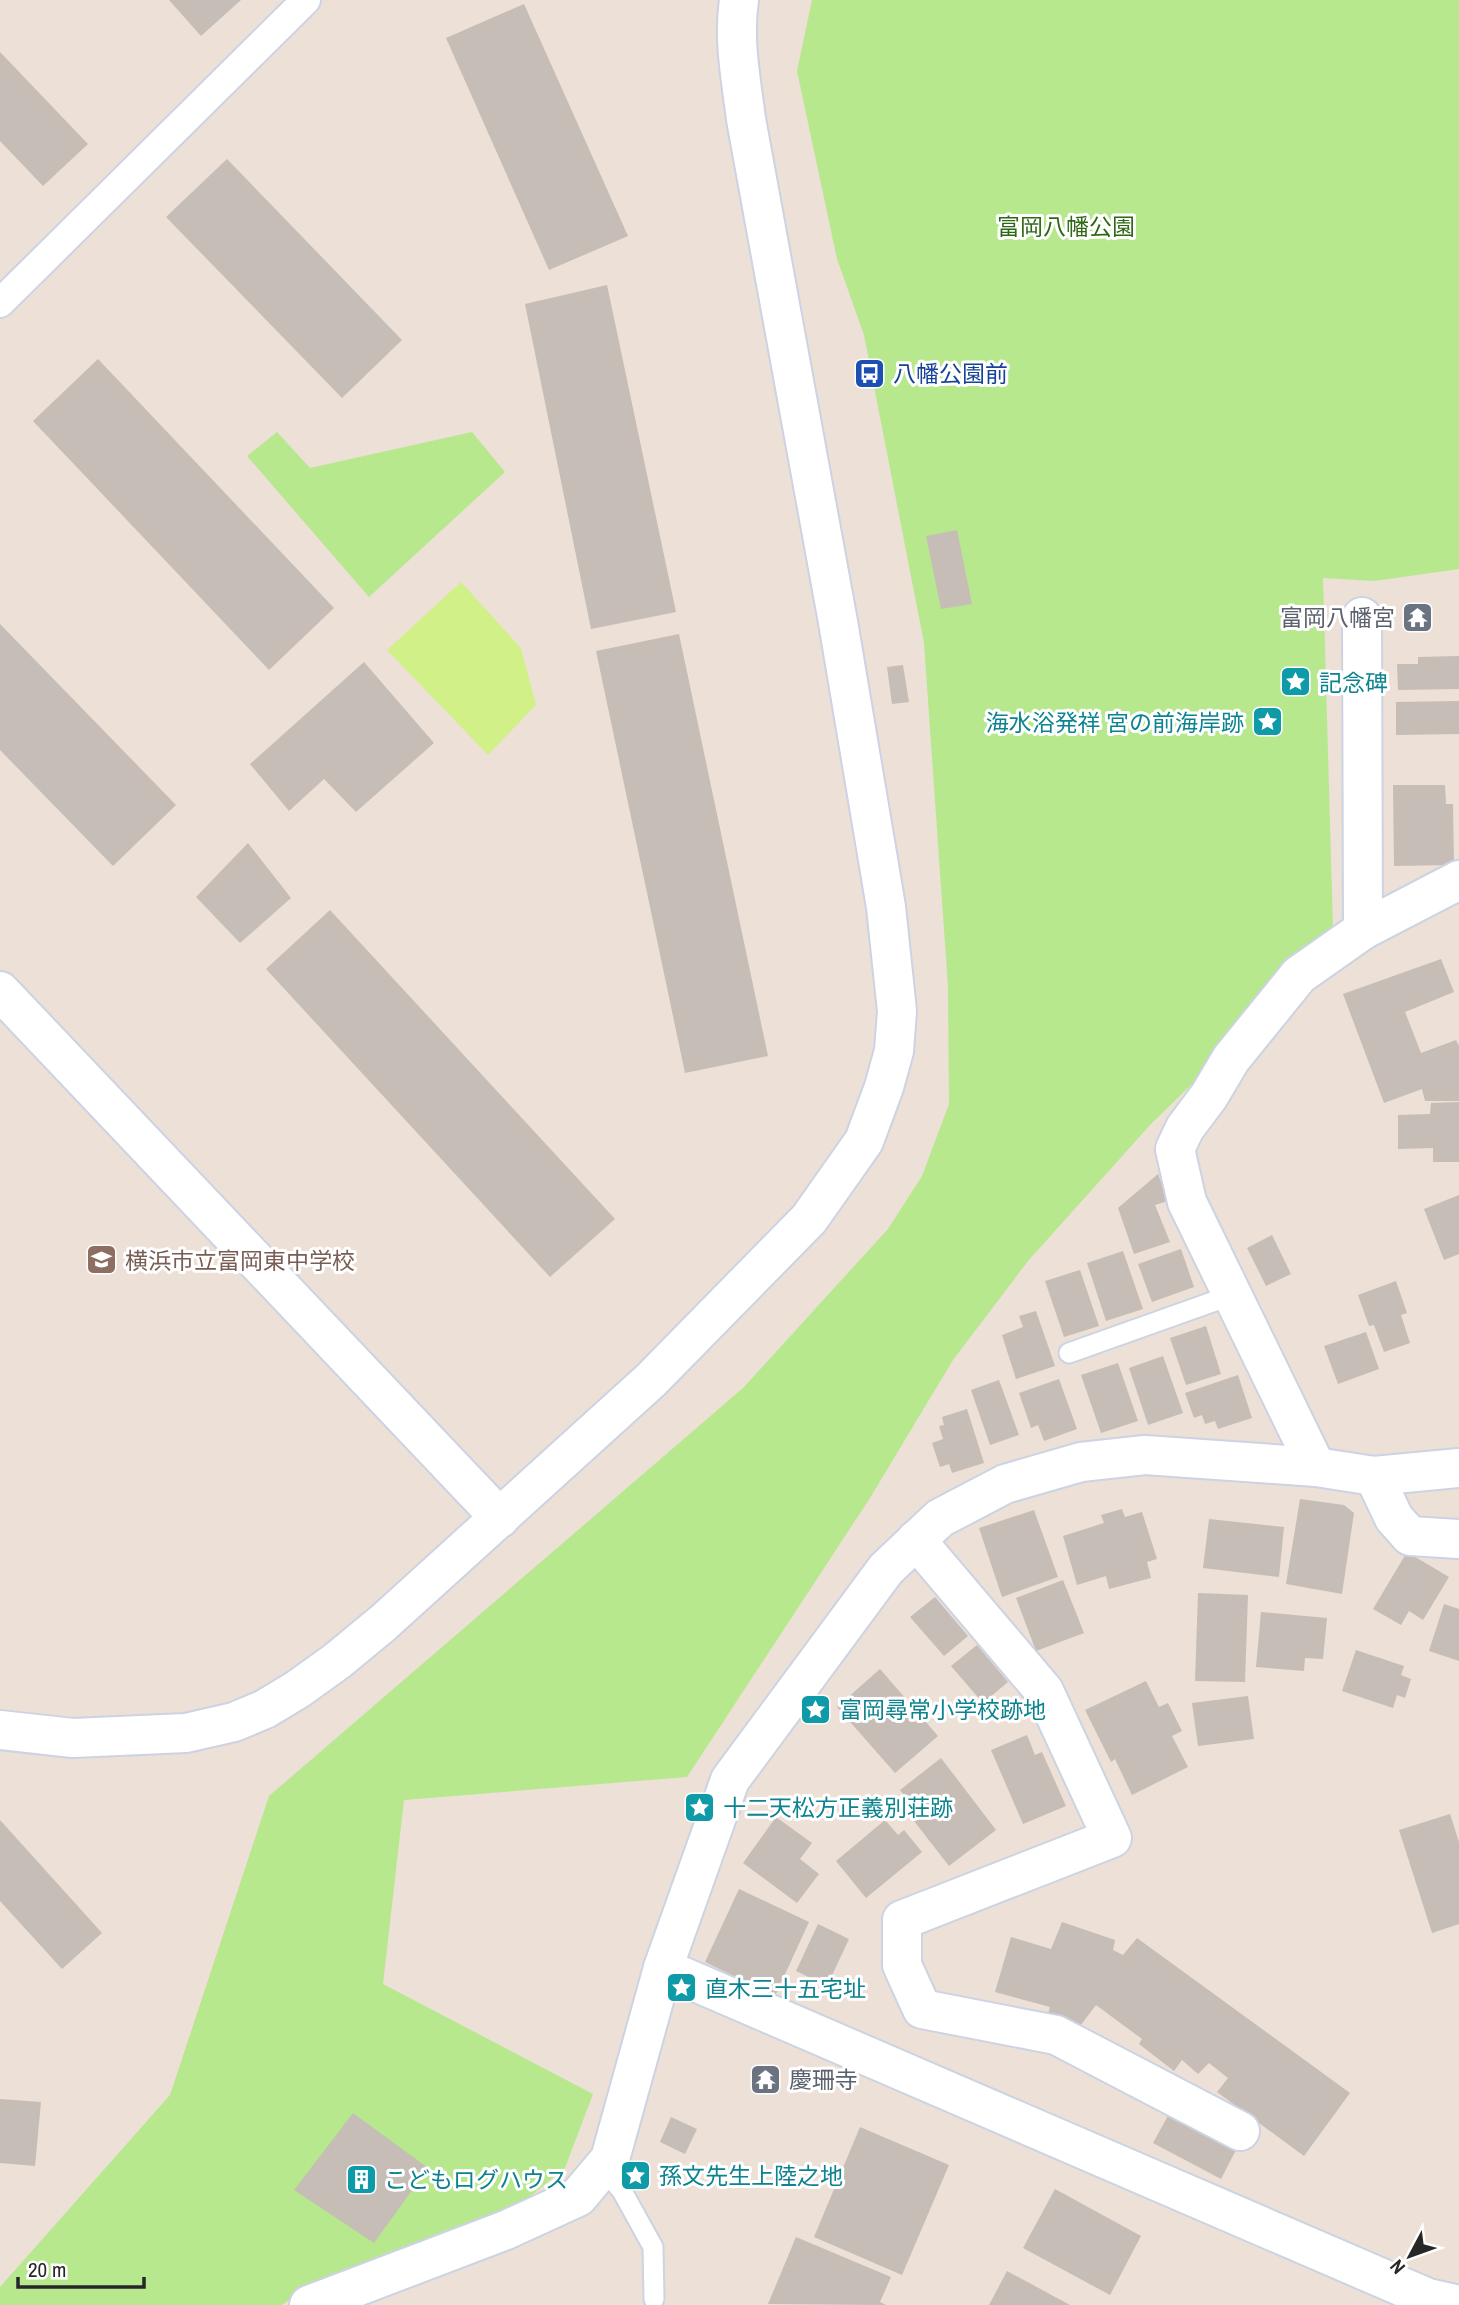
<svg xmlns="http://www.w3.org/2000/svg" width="1459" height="2305" font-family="'Archivo Narrow','Noto Sans JP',sans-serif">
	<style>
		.green { fill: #b7e88d }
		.pitch { fill: #d1f188 }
		.building { fill: #c6bdb7 }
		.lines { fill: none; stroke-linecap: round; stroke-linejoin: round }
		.service-casing { stroke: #ccd3e2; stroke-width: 23 }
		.pedestrian-casing { stroke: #ccd3e2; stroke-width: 32 }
		.minor-casing { stroke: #ccd3e2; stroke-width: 42 }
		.tertiary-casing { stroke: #ccd3e2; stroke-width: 42 }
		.service { stroke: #fff; stroke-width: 19 }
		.pedestrian { stroke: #fff; stroke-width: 28 }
		.minor { stroke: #fff; stroke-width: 38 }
		.tertiary { stroke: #fff; stroke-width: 38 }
		.labels { text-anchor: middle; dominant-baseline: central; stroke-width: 6; stroke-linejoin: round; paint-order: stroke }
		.park-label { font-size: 23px; fill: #2f6813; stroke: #fff }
		.transit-label { font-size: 23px; fill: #164399; stroke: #fff; text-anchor: start }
		.worship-label { font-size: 23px; fill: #5b616d; stroke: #fff; text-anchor: end }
		.culture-label { font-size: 23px; fill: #0d838f; stroke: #fff; text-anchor: start }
		.education-label { font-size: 23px; fill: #785e54; stroke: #fff; text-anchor: start }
	</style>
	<rect width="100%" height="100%" fill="#ece0d7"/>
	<g class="green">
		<polygon points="812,0 1459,0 1459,569 1374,581 1323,578 1334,963 1240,1037 1150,1125 1028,1261 953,1360 870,1498 687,1777 404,1800 383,1984 593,2094 565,2168 512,2211 308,2287 282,2305 0,2305 0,2287 170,2095 269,1796 743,1388 888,1229 922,1176 949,1104 948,987 924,643 864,335 837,259 797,71"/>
		<polygon points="277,432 310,468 472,432 505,472 369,597 247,456"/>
	</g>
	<polygon class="pitch" points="461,582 521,648 536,705 488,755 387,650"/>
	<g class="building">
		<polygon points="169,0 241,0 201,36"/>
		<polygon points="524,4 628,236 549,270 446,38"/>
		<polygon points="0,52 88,144 43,186 0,141"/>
		<polygon points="227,159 402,340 342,398 166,217"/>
		<polygon points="607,285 676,612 591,629 525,304"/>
		<polygon points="98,359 334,608 269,670 33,421"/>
		<polygon points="957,530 972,604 941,609 926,536"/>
		<polygon points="0,624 176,805 113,866 0,750"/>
		<polygon points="679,634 768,1056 685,1073 596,651"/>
		<polygon points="1459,656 1459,689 1398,690 1397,664 1418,664 1418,657"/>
		<polygon points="364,662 434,743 356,812 324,779 289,811 250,764"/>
		<polygon points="903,665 909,702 892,704 887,667"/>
		<polygon points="1459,701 1459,734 1396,735 1396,702"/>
		<polygon points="1393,785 1445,785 1446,804 1453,804 1454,865 1394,866"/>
		<polygon points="248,843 291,898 240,943 196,897"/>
		<polygon points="330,910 615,1219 550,1277 266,969"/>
		<polygon points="1441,959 1454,992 1405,1012 1421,1053 1456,1040 1459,1046 1459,1101 1425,1101 1422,1089 1384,1103 1343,994"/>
		<polygon points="1459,1102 1459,1162 1433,1162 1433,1148 1398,1149 1398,1115 1430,1114 1431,1103"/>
		<polygon points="1158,1174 1168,1201 1155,1205 1170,1242 1134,1254 1118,1208"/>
		<polygon points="1459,1195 1459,1254 1444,1260 1424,1209"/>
		<polygon points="1272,1235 1291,1274 1266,1286 1247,1248"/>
		<polygon points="1181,1249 1194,1287 1152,1302 1138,1264"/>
		<polygon points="1123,1251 1143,1309 1106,1321 1087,1263"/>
		<polygon points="1080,1270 1099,1326 1064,1337 1045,1281"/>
		<polygon points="1396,1281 1407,1313 1401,1315 1410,1343 1384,1352 1374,1325 1369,1326 1358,1295"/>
		<polygon points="1036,1311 1055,1366 1016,1379 1002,1335 1023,1327 1019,1316"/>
		<polygon points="1206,1326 1221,1374 1186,1385 1170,1338"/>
		<polygon points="1366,1332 1379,1369 1338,1384 1324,1346"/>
		<polygon points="1163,1356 1183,1413 1148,1425 1129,1368"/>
		<polygon points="1118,1363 1138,1421 1101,1433 1081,1375"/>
		<polygon points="1238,1375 1252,1418 1218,1429 1215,1421 1205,1424 1202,1415 1194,1418 1185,1393"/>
		<polygon points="1059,1379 1077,1429 1044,1441 1038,1425 1031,1428 1019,1393"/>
		<polygon points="999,1380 1019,1435 990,1445 971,1390"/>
		<polygon points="967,1409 984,1463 952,1473 949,1464 940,1467 932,1443 943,1439 939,1426 944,1425 942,1417"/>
		<polygon points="1300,1499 1344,1505 1354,1513 1342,1594 1286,1584"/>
		<polygon points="1122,1509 1125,1517 1142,1512 1157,1559 1147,1562 1151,1578 1109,1589 1106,1576 1077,1585 1063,1536 1104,1523 1101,1515"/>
		<polygon points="1034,1510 1058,1577 1002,1597 979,1528"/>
		<polygon points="1209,1519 1284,1527 1279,1577 1203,1568"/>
		<polygon points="1407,1552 1449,1577 1423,1620 1409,1611 1401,1625 1373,1609"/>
		<polygon points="1063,1580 1084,1633 1036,1651 1016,1598"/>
		<polygon points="1198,1593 1248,1595 1245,1682 1195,1681"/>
		<polygon points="935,1597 968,1636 944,1656 910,1617"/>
		<polygon points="1444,1604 1459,1609 1459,1661 1429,1651"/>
		<polygon points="1261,1612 1327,1618 1323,1659 1305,1658 1304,1671 1256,1667"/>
		<polygon points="977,1645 1008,1682 983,1703 951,1666"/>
		<polygon points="1356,1650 1404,1666 1401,1675 1411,1679 1405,1698 1397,1695 1393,1708 1342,1691"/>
		<polygon points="880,1669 938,1736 895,1773 837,1707"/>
		<polygon points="1146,1681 1159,1707 1168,1703 1182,1731 1172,1736 1188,1767 1132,1795 1115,1759 1111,1762 1085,1710"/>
		<polygon points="1248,1696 1254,1739 1198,1746 1192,1703"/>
		<polygon points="1027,1735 1035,1755 1042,1752 1066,1806 1023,1824 991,1750"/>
		<polygon points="941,1758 996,1830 949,1866 900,1803 906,1798 900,1790"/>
		<polygon points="1450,1814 1459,1842 1459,1924 1432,1933 1399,1830"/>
		<polygon points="776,1817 812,1843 800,1859 819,1874 797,1903 743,1863"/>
		<polygon points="0,1820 102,1933 62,1969 0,1901"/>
		<polygon points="885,1820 898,1835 904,1830 922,1852 866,1898 836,1861"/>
		<polygon points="739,1889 809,1922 775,1996 705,1962"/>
		<polygon points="1062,1922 1115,1940 1113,1950 1123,1955 1137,1938 1350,2093 1304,2156 1217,2092 1228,2078 1209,2063 1198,2074 1182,2060 1174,2071 1139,2044 1142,2039 1096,2005 1080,2026 1047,2017 1050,2007 995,1992 1011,1937 1051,1949"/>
		<polygon points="818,1924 849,1939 827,1986 796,1971"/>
		<polygon points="0,2099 41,2102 35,2166 0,2163"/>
		<polygon points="1170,2112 1237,2148 1221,2179 1153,2143"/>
		<polygon points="353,2113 428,2168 374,2243 294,2190"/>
		<polygon points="671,2117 697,2129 685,2154 660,2142"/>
		<polygon points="860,2127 949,2165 902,2275 814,2237"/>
		<polygon points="1055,2189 1141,2236 1110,2295 1023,2248"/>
		<polygon points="796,2237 891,2277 880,2302 886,2305 768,2304"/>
		<polygon points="1007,2271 1070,2305 989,2305"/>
	</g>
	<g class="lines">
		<defs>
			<g id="service">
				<polyline points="1069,1353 1232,1295"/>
				<polyline points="603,2168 622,2191 653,2247 654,2299"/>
			</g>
			<polyline id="pedestrian" points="0,303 306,0"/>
			<g id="minor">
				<polyline points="1362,617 1363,930"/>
				<polyline points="0,991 500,1518"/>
				<polyline points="1316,1467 1187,1202 1175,1149 1185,1128 1209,1096 1231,1059 1299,975 1363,930 1459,880"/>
				<polyline points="1374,1476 1394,1518 1410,1536 1459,1539"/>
				<polyline points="916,1540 1044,1691 1112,1838 902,1920 902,1965 922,2009 1056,2035 1240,2131"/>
				<polyline points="663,1968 1428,2298 1459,2305"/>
				<polyline points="309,2305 506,2230 578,2197 610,2159 663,1968 730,1780 886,1569 940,1518 1005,1484 1081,1462 1145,1455 1316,1467 1374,1476 1459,1468"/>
			</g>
			<path id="tertiary" d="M0 1730 73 1738 186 1733 234 1722 265 1709 298 1689 337 1661 383 1623 651 1380 809 1219 864 1141 884 1087 894 1051 897 1011 886 907 838 622 746 119C741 79 733 40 739 0"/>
		</defs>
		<use href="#service" class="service-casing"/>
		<use href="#pedestrian" class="pedestrian-casing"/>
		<use href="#minor" class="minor-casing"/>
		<use href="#tertiary" class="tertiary-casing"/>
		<use href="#service" class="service"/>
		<use href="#pedestrian" class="pedestrian"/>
		<use href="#minor" class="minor"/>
		<use href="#tertiary" class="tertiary"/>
	</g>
	<defs>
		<symbol id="bus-square" viewBox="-11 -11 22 22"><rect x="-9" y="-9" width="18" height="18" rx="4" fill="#1a4fb4" stroke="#fff"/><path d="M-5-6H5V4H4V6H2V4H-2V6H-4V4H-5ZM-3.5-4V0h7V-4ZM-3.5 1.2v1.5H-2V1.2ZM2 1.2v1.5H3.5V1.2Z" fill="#fff"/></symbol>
		<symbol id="temple-square" viewBox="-11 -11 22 22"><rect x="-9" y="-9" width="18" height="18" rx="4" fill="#6b7280" stroke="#fff"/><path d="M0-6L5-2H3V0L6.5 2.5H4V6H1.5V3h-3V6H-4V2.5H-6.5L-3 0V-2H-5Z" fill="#fff"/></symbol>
		<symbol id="sight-square" viewBox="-11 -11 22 22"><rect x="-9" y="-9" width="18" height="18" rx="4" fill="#0f9aa8" stroke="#fff"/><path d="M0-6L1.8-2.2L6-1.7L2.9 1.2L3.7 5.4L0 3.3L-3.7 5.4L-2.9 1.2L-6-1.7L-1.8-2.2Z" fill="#fff"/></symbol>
		<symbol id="school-square" viewBox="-11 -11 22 22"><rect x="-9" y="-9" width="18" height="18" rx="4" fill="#8d6e63" stroke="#fff"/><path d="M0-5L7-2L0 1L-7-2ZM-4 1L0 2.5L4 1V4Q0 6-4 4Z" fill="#fff"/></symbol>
		<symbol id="building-square" viewBox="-11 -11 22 22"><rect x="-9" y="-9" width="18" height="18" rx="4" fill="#0f9aa8" stroke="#fff"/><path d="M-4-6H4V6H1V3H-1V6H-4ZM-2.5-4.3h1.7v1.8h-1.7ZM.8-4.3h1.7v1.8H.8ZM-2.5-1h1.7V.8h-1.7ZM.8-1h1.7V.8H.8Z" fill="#fff"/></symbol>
	</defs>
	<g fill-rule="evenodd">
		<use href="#bus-square" x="852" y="356" width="35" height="35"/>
		<use href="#temple-square" x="1400" y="600" width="35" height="35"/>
		<use href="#sight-square" x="1278" y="664" width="35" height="35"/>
		<use href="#sight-square" x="1250" y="704" width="35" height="35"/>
		<use href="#school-square" x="84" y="1242" width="35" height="35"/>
		<use href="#sight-square" x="798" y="1692" width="35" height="35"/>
		<use href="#sight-square" x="682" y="1790" width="35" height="35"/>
		<use href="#sight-square" x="664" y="1970" width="35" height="35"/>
		<use href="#temple-square" x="748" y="2062" width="35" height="35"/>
		<use href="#sight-square" x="618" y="2158" width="35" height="35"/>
		<use href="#building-square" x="344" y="2162" width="35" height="35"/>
	</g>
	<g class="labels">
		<g class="park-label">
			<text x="1066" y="226">富岡八幡公園</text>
		</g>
		<g class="transit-label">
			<text x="893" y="373">八幡公園前</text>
		</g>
		<g class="worship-label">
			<text x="1395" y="617">富岡八幡宮</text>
			<text x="789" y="2079" text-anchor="start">慶珊寺</text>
		</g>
		<g class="culture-label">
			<text x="1319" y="682">記念碑</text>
			<text x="1244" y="722" text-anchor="end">海水浴発祥 宮の前海岸跡</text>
			<text x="839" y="1709">富岡尋常小学校跡地</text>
			<text x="723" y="1807">十二天松方正義別荘跡</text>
			<text x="705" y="1988">直木三十五宅址</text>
			<text x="659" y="2175">孫文先生上陸之地</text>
			<text x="384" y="2179">こどもログハウス</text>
		</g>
		<g class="education-label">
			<text x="125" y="1260">横浜市立富岡東中学校</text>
		</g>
	</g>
	<g transform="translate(1410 2256) rotate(229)" stroke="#ffffff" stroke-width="5" paint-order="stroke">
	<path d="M0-5L12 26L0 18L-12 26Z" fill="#272727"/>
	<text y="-10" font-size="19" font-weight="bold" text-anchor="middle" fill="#272727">N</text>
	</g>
	<path d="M18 2277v10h126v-10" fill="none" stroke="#272727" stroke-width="3.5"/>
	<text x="28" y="2277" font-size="21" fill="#272727" stroke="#ffffff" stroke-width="5" paint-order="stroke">20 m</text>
</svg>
